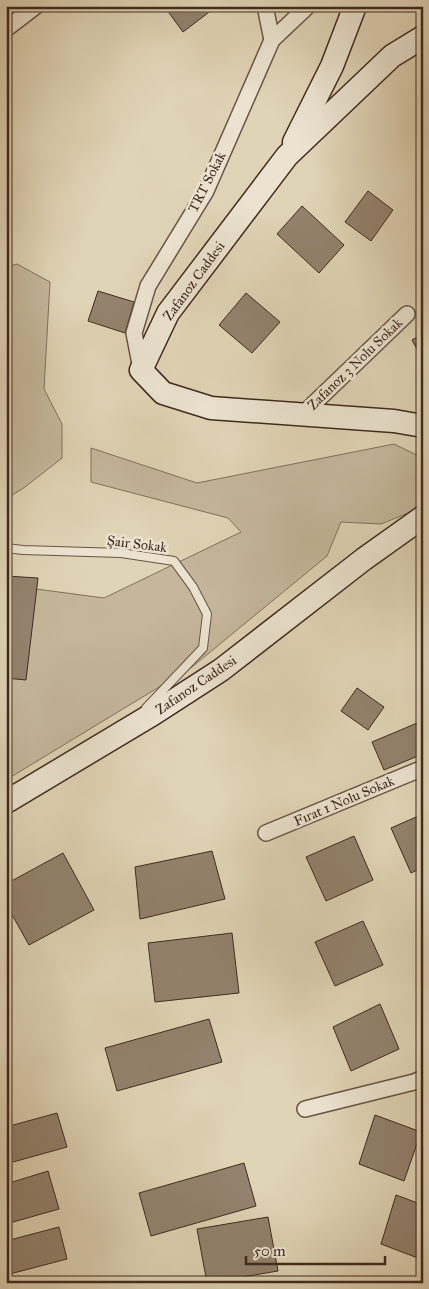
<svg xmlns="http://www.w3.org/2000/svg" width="429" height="1289" font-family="'IM FELL Great Primer',serif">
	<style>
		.green { fill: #c5b79c; stroke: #82705e }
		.building { fill: #93826e; stroke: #402a1f }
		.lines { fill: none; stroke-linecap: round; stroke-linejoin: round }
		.lane-casing { stroke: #685445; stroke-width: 10 }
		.street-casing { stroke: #685445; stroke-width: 18 }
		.secondary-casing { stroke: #402a1f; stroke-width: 25 }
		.lane { stroke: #ebe3d0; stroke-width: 8 }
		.street { stroke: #ebe3d0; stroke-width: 15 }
		.secondary { stroke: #ebe3d0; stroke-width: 22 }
		.labels { text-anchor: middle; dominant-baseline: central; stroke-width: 5; stroke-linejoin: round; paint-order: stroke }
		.street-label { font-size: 14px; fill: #402a1f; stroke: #ebe3d0 }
	</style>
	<rect width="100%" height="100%" fill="#e0d4b6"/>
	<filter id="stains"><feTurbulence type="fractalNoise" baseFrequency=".004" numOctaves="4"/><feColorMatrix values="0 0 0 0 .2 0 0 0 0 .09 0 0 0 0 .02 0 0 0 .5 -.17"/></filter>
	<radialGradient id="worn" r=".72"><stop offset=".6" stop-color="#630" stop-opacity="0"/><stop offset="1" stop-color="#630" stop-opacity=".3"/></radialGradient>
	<g class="green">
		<polygon points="17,264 50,282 44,389 62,424 62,458 25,487 6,499 6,267"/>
		<polygon points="394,444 423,458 423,507 381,524 341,522 327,556 192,667 6,780 6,585 104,598 241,532 228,518 91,482 91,448 197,483"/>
	</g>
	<g class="building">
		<polygon points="164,6 217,6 183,32"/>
		<polygon points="368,191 393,210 371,241 345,222"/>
		<polygon points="302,206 344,245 319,273 277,234"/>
		<polygon points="98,291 134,302 125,333 88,321"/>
		<polygon points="246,293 280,322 252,353 219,325"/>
		<polygon points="423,334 423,360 412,340"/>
		<polygon points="6,576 38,578 26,680 6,678"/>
		<polygon points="357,688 384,707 368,730 341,711"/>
		<polygon points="422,721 423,754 384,770 372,742"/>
		<polygon points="423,814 423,867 411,873 391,828"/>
		<polygon points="354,836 373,880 326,901 306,857"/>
		<polygon points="212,851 225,899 140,919 135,867"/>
		<polygon points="63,853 94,910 29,945 6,904 6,884"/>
		<polygon points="363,921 383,965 335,986 315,942"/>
		<polygon points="232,933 239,993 155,1002 148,943"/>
		<polygon points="380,1004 399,1049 351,1071 333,1027"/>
		<polygon points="209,1019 222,1062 117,1091 105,1048"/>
		<polygon points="57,1113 67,1147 6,1164 6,1127"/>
		<polygon points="375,1115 421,1132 404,1181 359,1164"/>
		<polygon points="244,1163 256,1206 151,1236 139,1193"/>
		<polygon points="48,1171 59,1209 6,1224 6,1184"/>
		<polygon points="396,1195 423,1205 423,1260 381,1244"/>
		<polygon points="268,1217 278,1271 207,1283 197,1229"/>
		<polygon points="59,1227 67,1259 6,1275 6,1241"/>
	</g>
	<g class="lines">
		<defs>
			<polyline id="lane" points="6,548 23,550 121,553 174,561 193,587 207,614 203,648 146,708"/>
			<g id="street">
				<polyline points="265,6 272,40"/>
				<polyline points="6,29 36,6"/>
				<polyline points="141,369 134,333 148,286 206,191 272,40 308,6"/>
				<polyline points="303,414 407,314"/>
				<polyline points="266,833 423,768"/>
				<polyline points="305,1109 414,1082 423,1078"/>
			</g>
			<g id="secondary">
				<polyline points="423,37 392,56 287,156 168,313 141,370 163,393 211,408 394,421 423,426"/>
				<polyline points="294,142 332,66 355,6"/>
				<polyline points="6,802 153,714 221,670 364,559 423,517"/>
			</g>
		</defs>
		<use href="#lane" class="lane-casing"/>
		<use href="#street" class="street-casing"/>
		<use href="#secondary" class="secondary-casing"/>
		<use href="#lane" class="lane"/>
		<use href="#street" class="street"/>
		<use href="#secondary" class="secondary"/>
	</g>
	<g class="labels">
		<g class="street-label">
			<text transform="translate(207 182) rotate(-63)">TRT Sokak</text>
			<text transform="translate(194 281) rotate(-54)">Zafanoz Caddesi</text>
			<text transform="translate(355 364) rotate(-44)">Zafanoz 3 Nolu Sokak</text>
			<text transform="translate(137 544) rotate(7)">Şair Sokak</text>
			<text transform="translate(196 685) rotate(-34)">Zafanoz Caddesi</text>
			<text transform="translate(344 801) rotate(-23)">Fırat 1 Nolu Sokak</text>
		</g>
	</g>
	<rect width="429" height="1289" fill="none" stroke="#e0d4b6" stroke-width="25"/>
	<rect x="8" y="8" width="414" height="1274" fill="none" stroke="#402a1f" stroke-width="2.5"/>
	<rect x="12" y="12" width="404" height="1264" fill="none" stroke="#402a1f"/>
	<path d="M246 1256v8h139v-8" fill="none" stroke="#402a1f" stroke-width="2.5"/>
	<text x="254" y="1256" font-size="15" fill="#402a1f" stroke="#ebe3d0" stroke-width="4" paint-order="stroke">50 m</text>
	<rect width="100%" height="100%" filter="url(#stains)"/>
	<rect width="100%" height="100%" fill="url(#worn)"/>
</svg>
